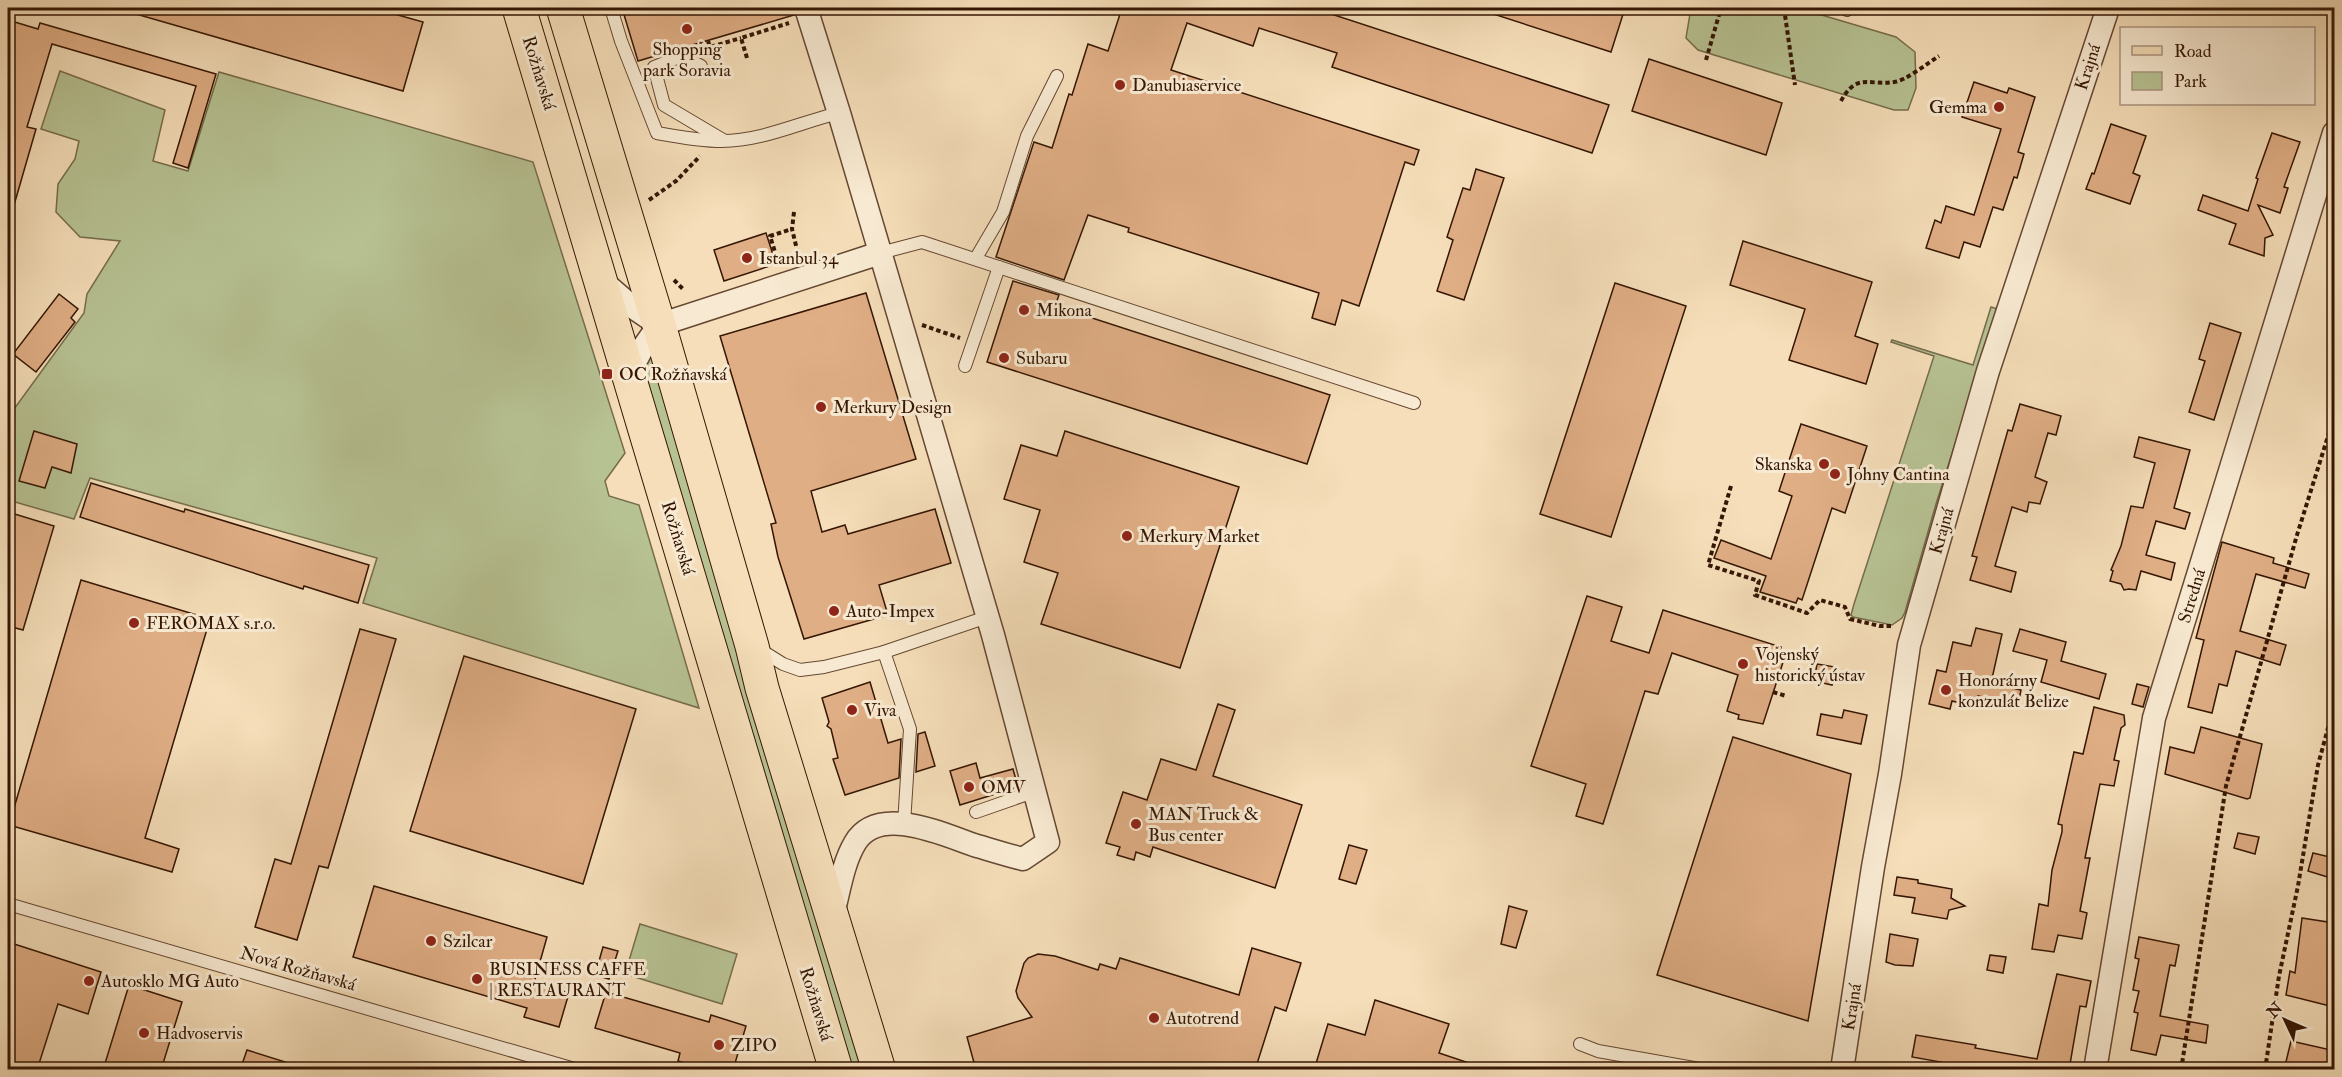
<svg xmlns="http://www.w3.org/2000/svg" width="2342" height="1077" font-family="'IM FELL Double Pica',serif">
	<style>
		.green { fill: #b7c293; stroke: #766c4c; stroke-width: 1.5 }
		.building { fill: #e0ae85; stroke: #351604; stroke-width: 1.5 }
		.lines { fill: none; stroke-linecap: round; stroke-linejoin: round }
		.lane-casing { stroke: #654831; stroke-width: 14 }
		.street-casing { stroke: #654831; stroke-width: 25 }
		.primary-casing { stroke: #351604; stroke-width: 35 }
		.path { stroke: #351604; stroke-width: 4; stroke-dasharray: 4.5 3; stroke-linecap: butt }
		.lane { stroke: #f8ead2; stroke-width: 12 }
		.street { stroke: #f8ead2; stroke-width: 22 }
		.primary { stroke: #f5deb9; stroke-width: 33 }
		.poi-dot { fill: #8f2418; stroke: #f8ead2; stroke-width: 2 }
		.labels { text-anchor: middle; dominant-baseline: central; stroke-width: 6; stroke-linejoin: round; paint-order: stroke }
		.poi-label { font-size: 18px; fill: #351604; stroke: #f8ead2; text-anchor: start }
		.street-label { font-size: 18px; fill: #351604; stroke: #f8ead2 }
	</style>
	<rect width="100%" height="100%" fill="#f5deb9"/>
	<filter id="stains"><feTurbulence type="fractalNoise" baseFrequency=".00333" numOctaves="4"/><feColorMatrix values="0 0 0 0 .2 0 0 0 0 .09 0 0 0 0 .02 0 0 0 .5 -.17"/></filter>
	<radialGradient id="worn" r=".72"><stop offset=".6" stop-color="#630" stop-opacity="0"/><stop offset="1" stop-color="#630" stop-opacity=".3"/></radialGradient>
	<g class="green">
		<polygon points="1691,8 1798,8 1896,37 1915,52 1916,88 1908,110 1894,110 1698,50 1686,38"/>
		<polygon points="60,71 165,110 153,161 188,171 219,72 533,162 625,453 605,481 609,496 639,505 699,708 363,603 377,558 90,478 74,519 8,500 8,416 9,416 84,313 87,294 120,241 80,237 56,212 58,184 75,159 79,141 41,129"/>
		<polygon points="1991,307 1998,309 1936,504 1905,612 1902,618 1892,625 1853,617 1851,615 1854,604 1934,356 1891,342 1892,340 1973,365"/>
		<polygon points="653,346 868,1069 845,1069 643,375 647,357"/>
		<polygon points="640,924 737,954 722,1004 625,974"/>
	</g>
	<g class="building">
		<polygon points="130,8 373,8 423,22 403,91 129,12"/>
		<polygon points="622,8 793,8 794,15 638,61"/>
		<polygon points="1122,8 1313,8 1609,105 1592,153 1332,67 1337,53 1259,28 1253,46 1187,23 1171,70 1419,150 1414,165 1405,162 1359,306 1342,300 1335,325 1312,318 1319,293 1128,232 1129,228 1088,215 1064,280 996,257 1034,142 1052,148 1069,94 1072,95 1088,44 1108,51"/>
		<polygon points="1484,8 1625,8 1611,52 1484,11"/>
		<polygon points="8,20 38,29 40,23 216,74 188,168 173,163 196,86 52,44 27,127 36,129 12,212 8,211"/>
		<polygon points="1649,59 1782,103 1766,155 1632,111"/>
		<polygon points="1974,82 2007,93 2009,88 2035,97 2018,152 2024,154 2017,178 2014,177 2003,210 1993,207 1980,247 1964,242 1959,258 1926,248 1935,220 1941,223 1946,206 1974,215 2001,129 1962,117"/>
		<polygon points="2111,124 2146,136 2133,173 2140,176 2130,204 2086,189 2092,173 2094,174"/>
		<polygon points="2272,133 2300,142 2284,187 2288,188 2280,213 2258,205 2273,235 2265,238 2264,256 2229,244 2236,224 2198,210 2203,195 2248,211 2258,179 2256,178"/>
		<polygon points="1476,169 1504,178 1464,300 1437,291 1453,240 1447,237 1463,188 1470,190"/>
		<polygon points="766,233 776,264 724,281 714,250"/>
		<polygon points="1743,241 1872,282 1855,336 1878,344 1866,384 1789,360 1805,309 1730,285"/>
		<polygon points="1013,281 1059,295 1055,306 1330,395 1307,464 987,362"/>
		<polygon points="1615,283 1686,306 1611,537 1540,514"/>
		<polygon points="866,293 916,459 811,491 822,532 845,525 848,534 935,509 951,563 879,585 888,615 804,639 778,557 771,524 776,523 720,336"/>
		<polygon points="59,294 78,309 71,318 75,322 36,372 13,354"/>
		<polygon points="2210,323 2241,333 2214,420 2189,412 2205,361 2199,359"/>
		<polygon points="2020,404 2061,416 2056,435 2048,433 2035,477 2047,482 2040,504 2029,502 2027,512 2012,507 1995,566 2016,572 2011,592 1970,580 1977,557 1972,556 2008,430 2012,431"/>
		<polygon points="1801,424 1867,446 1845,513 1832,508 1802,600 1798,598 1796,603 1760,592 1766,576 1714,558 1721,540 1771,559 1792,496 1779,491"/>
		<polygon points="34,431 77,444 71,473 52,467 45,488 19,481"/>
		<polygon points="1065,431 1239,487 1180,668 1041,624 1058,573 1024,562 1040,510 1004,499 1021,445 1057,456"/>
		<polygon points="2139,437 2190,450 2174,508 2190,513 2185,529 2156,521 2146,555 2175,563 2171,580 2141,571 2136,590 2129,589 2124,590 2121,584 2110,581 2113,571 2111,570 2121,546 2131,506 2143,508 2155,463 2134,457"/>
		<polygon points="91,483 184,512 185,509 369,565 358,603 304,586 303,589 80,517"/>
		<polygon points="8,512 54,526 23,630 8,626"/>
		<polygon points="2222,542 2274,558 2273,563 2309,574 2305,588 2256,574 2240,631 2286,645 2280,665 2236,651 2227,686 2219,684 2212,713 2188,707 2204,640 2196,638"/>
		<polygon points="81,580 210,619 145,838 179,849 172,872 9,825"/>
		<polygon points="1587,596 1622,607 1611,641 1649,653 1663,610 1781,647 1780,651 1786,653 1763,724 1738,719 1739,715 1727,711 1738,675 1672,653 1658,694 1645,691 1603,824 1576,816 1586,784 1531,766"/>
		<polygon points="1976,628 2002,634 1991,683 2021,690 2018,705 1978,696 1976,707 1952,701 1950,709 1929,704 1937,670 1946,672 1953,642 1971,646"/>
		<polygon points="360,629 396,639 328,868 319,866 297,940 255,927 275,859 291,864"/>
		<polygon points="2020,629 2066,642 2061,661 2106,674 2099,699 2041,682 2047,660 2013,651"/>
		<polygon points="464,656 636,709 583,884 410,831"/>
		<polygon points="1817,664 1835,667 1832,685 1814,681"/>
		<polygon points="870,682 888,743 901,739 899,778 845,795 833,759 838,758 831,729 827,726 829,722 822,698"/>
		<polygon points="2137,684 2149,687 2143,707 2132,704"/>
		<polygon points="1218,704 1235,710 1213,776 1302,805 1275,888 1153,847 1150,857 1136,852 1134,860 1117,855 1120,847 1106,843 1123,792 1147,800 1161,759 1196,770"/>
		<polygon points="2094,707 2124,715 2125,725 2121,728 2114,760 2119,761 2114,786 2100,784 2085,858 2090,858 2080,911 2087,913 2082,939 2058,935 2054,952 2032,949 2039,904 2048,906 2052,870 2062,832 2062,825 2058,824 2074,752 2083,754"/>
		<polygon points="1844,710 1867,715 1861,744 1817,735 1821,714 1842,718"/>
		<polygon points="2201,727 2262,744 2250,798 2247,799 2165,774 2170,747 2194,753"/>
		<polygon points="925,732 935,766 916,772 918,734"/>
		<polygon points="1733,737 1851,774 1808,1021 1657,975"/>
		<polygon points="976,763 980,778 1013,769 1018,787 960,805 950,771"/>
		<polygon points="2238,833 2259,837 2255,854 2234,848"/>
		<polygon points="1349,845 1367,850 1356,884 1339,879"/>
		<polygon points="2313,853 2334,858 2334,879 2308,871"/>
		<polygon points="1897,877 1918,880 1918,883 1952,889 1951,898 1965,906 1949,910 1947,919 1912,913 1915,898 1894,895"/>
		<polygon points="374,886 547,937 534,983 569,993 559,1027 524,1017 527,1008 353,957"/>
		<polygon points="1509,906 1527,911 1516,948 1501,944"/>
		<polygon points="2302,918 2334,923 2334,1007 2286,995 2290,971 2295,973"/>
		<polygon points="1890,934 1918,939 1913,966 1895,965 1886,962"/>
		<polygon points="2139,937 2179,945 2175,966 2170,965 2160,1016 2208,1025 2206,1043 2161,1035 2156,1055 2131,1050 2138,1013 2134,1012 2139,991 2133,990 2139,959 2135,958"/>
		<polygon points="8,942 101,972 88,1014 58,1004 37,1070 8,1070"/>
		<polygon points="603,947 618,951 609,979 595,975"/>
		<polygon points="1252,948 1301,963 1286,1011 1275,1007 1255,1070 976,1070 967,1037 1032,1017 1018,998 1016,991 1024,963 1028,958 1038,954 1055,956 1098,970 1100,964 1116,969 1120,958 1239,995"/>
		<polygon points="1990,955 2006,957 2003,973 1987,970"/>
		<polygon points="2057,974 2091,981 2086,1007 2080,1006 2069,1070 1985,1070 1912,1057 1916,1035 1976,1045 1975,1048 2037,1059"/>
		<polygon points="129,985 182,1002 161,1070 103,1070"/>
		<polygon points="606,992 709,1022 711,1015 746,1026 733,1070 708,1070 678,1061 680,1053 595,1028"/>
		<polygon points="1375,1000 1449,1024 1439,1053 1478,1066 1478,1070 1314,1070 1328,1024 1365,1035"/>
		<polygon points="2291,1041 2331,1050 2327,1070 2284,1070"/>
		<polygon points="247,1050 298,1066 297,1070 240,1070"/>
	</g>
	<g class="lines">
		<defs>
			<g id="lane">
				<path d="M611 8 621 41 657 133C679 137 700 141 722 141 762 141 801 122 839 113"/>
				<polyline points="1847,10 1848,8"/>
				<polyline points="701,66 682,56 654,67 664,105 723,140"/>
				<polyline points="880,253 922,242 1414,403"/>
				<polyline points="976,258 1003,212 1027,136 1057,76"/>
				<polyline points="965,366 999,267"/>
				<polyline points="759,649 783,664 800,670 824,667 884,652 987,617"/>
				<polyline points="884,652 910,729 904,824"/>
				<polyline points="976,812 1036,791"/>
				<polyline points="8,904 578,1070"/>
				<polyline points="1580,1044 1598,1051 1705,1070"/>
			</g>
			<g id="street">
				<path d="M806 8 839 113 993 635 1048 842 1023 859C1007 855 991 850 974 845 942 834 878 804 855 843 843 863 839 891 833 914"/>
				<polyline points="601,280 631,306 659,325"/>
				<polyline points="629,373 642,349 659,325 880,253"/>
				<polyline points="1842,1070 1873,867 1890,774 1909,645 1988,371 2108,8"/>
				<polyline points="2095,1070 2154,718 2334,133"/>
			</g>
			<g id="primary">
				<polyline points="519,8 836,1070"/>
				<polyline points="563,8 659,325 752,646 762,688 879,1070"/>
			</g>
		</defs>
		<use href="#lane" class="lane-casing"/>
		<use href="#street" class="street-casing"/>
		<use href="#primary" class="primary-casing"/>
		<g class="path">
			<polyline points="1784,8 1795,85"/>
			<polyline points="708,41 710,47 741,38"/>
			<polyline points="747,58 741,38 789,23"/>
			<polyline points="1706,60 1721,8"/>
			<path d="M1841 101C1857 72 1869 86 1894 82 1905 81 1928 63 1939 56"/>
			<polyline points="649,200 676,181 700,156"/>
			<polyline points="794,212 792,229 799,258"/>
			<polyline points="779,265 770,236 792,229"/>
			<polyline points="674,280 683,289"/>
			<polyline points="922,325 960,338"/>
			<polyline points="1731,486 1708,565 1759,581 1755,595 1807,613 1820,600 1845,607 1850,619 1880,626 1894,626"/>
			<polyline points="1773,692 1786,696"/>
			<polyline points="2181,1070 2226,786 2297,535 2334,417"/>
			<polyline points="2265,1070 2279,976 2298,886 2318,765 2334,706"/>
		</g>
		<use href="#lane" class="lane"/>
		<use href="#street" class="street"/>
		<use href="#primary" class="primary"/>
	</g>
	<g class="poi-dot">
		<circle cx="687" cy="29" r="6"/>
		<circle cx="1120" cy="85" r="6"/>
		<circle cx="1999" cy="107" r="6"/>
		<circle cx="747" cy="258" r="6"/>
		<circle cx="1024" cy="310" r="6"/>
		<circle cx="1004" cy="358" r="6"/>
		<rect x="601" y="368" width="12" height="12" rx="3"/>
		<circle cx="821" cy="407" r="6"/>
		<circle cx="1824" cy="464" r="6"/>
		<circle cx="1835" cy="474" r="6"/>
		<circle cx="1127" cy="536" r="6"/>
		<circle cx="834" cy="611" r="6"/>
		<circle cx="134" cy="623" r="6"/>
		<circle cx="1743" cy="664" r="6"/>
		<circle cx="1946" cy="690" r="6"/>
		<circle cx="852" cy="710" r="6"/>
		<circle cx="969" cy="787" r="6"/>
		<circle cx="1136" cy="824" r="6"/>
		<circle cx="431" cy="941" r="6"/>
		<circle cx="477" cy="979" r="6"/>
		<circle cx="89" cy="981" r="6"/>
		<circle cx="1154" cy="1018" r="6"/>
		<circle cx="144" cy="1033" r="6"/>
		<circle cx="719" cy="1045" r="6"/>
	</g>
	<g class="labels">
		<g class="poi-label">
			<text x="687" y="49" text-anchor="middle">Shopping<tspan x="687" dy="21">park Soravia</tspan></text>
			<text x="1132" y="85">Danubiaservice</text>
			<text x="1987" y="107" text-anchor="end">Gemma</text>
			<text x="759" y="258">Istanbul 34</text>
			<text x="1036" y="310">Mikona</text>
			<text x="1016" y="358">Subaru</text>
			<text x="619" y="374">OC Rožňavská</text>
			<text x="833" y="407">Merkury Design</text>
			<text x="1812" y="464" text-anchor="end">Skanska</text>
			<text x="1847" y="474">Johny Cantina</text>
			<text x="1139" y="536">Merkury Market</text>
			<text x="846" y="611">Auto-Impex</text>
			<text x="146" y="623">FEROMAX s.r.o.</text>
			<text x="1755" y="654">Vojenský<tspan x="1755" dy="21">historický ústav</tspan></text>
			<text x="1958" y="680">Honorárny<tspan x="1958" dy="21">konzulát Belize</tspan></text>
			<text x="864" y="710">Viva</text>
			<text x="981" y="787">OMV</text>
			<text x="1148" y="814">MAN Truck &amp;<tspan x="1148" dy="21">Bus center</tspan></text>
			<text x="443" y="941">Szilcar</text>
			<text x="489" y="969">BUSINESS CAFFE<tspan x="489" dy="21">| RESTAURANT</tspan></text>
			<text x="101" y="981">Autosklo MG Auto</text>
			<text x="1166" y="1018">Autotrend</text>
			<text x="156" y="1033">Hadvoservis</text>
			<text x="731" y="1045">ZIPO</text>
		</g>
		<g class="street-label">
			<text transform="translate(2088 67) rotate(-72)">Krajná</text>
			<text transform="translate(539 73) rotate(73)">Rožňavská</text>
			<text transform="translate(1942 531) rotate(-74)">Krajná</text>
			<text transform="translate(678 538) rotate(73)">Rožňavská</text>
			<text transform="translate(2192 596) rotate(-73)">Stredná</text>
			<text transform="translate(298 969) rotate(16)">Nová Rožňavská</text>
			<text transform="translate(816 1004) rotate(73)">Rožňavská</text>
			<text transform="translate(1852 1007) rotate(-81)">Krajná</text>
		</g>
	</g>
	<rect width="2342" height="1077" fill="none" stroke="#f5deb9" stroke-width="30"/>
	<rect x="9" y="9" width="2324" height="1059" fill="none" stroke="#351604" stroke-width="3"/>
	<rect x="15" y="15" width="2312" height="1047" fill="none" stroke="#351604" stroke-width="1.5"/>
	<rect x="2120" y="27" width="195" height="78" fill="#f8ead2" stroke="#aa9580" stroke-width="1.5"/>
	<rect x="2132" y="46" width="30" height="9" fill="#f5deb9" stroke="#aa9580" stroke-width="1.5"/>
	<text x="2174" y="57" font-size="18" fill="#351604">Road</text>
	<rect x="2132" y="72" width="30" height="18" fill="#b7c293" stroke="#aa9580" stroke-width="1.5"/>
	<text x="2174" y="87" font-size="18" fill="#351604">Park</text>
	<g transform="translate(2285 1020) rotate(314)" stroke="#f8ead2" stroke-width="4.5" paint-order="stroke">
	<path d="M0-4.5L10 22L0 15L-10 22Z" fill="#351604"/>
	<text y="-9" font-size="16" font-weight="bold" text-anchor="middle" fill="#351604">N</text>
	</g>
	<rect width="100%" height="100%" filter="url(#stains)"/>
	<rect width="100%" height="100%" fill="url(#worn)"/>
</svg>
